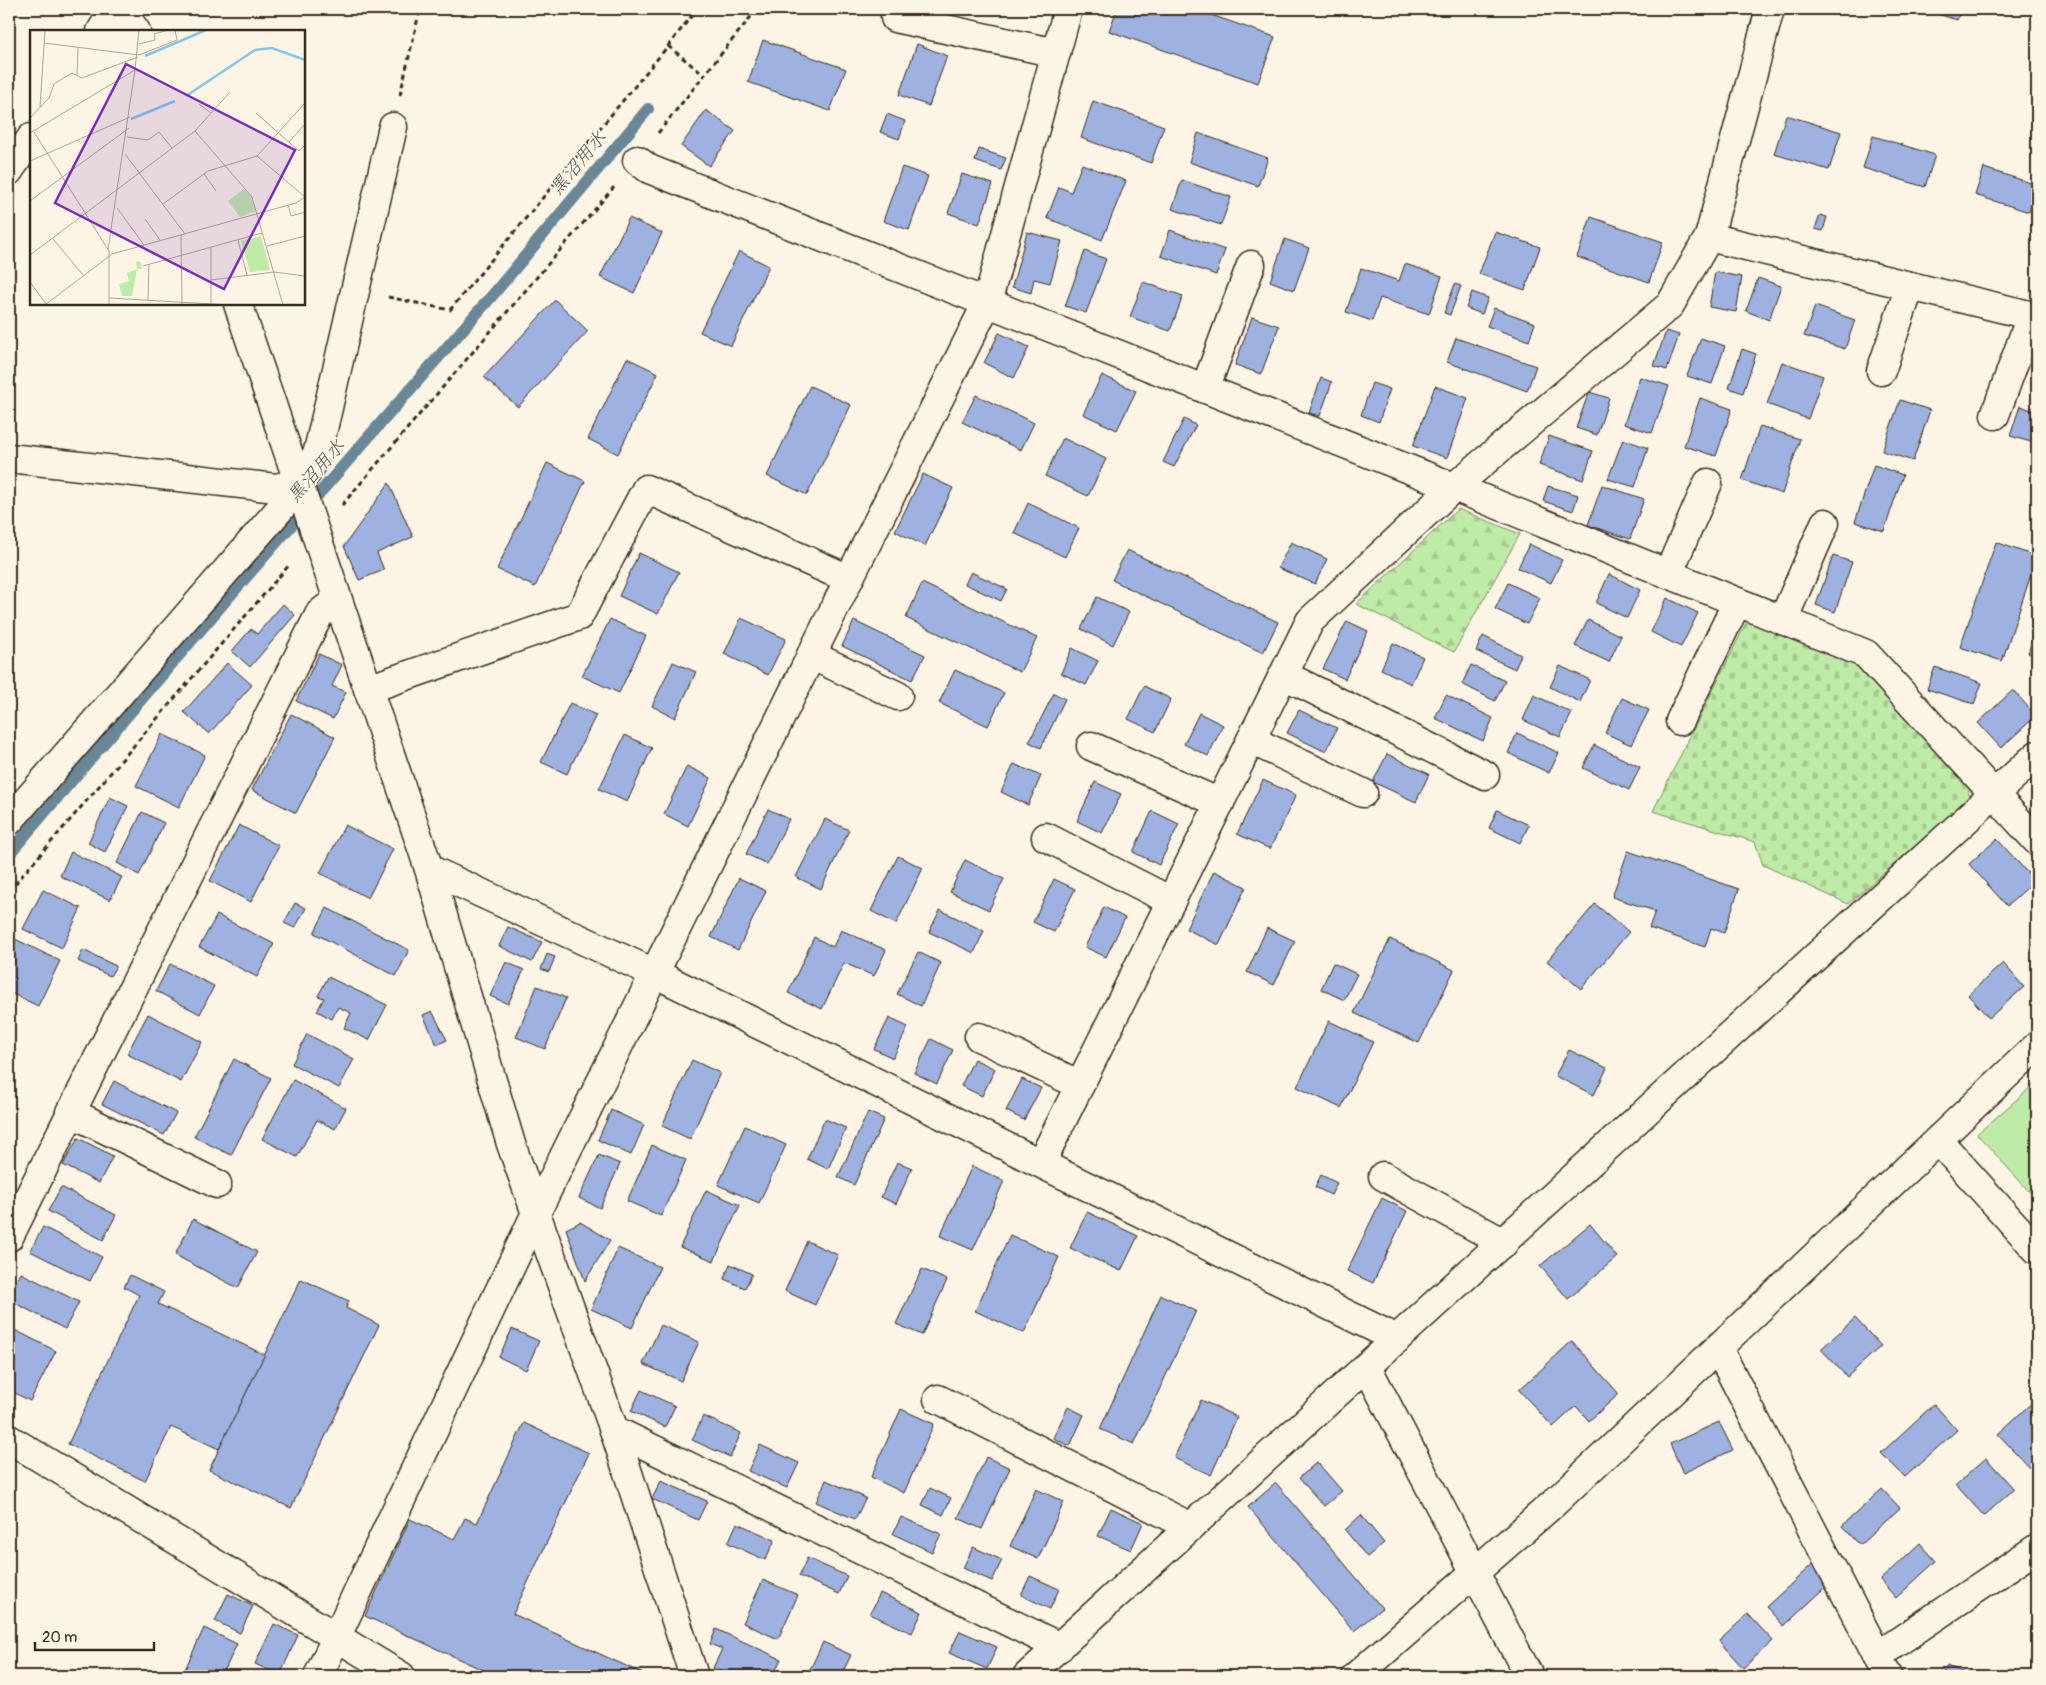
<svg xmlns="http://www.w3.org/2000/svg" width="2046" height="1685" font-family="Pangolin,'Klee One',sans-serif">
	<style>
		.green { fill: #bfeba8; stroke: #7d8a63 }
		.forest { fill: url(#forest-firs); stroke: #7d8a63 }
		.cemetery { fill: url(#cemetery-stones); stroke: #7d8a63 }
		.lines { fill: none; stroke-linecap: round; stroke-linejoin: round }
		.stream { stroke: #698797; stroke-width: 12 }
		.building { fill: #9db2e0; stroke: #3b2a1e }
		.minor-casing { stroke: #3b2a1e; stroke-width: 31 }
		.path { stroke: #3b2a1e; stroke-width: 3; stroke-dasharray: 5 4; stroke-linecap: butt }
		.minor { stroke: #fcf5e5; stroke-width: 28 }
		.labels { text-anchor: middle; dominant-baseline: central; stroke-width: 4; stroke-linejoin: round; paint-order: stroke }
		.water-label { font-size: 19px; font-style: italic; fill: #52585a; stroke: #fcf5e5 }
		.inset-river { fill: none; stroke: #87c5e7; stroke-width: 2.5 }
		.inset-road { fill: none; stroke: #afa495; stroke-width: 1 }
		.view { fill: #7b2cbf; fill-opacity: 0.15; stroke: #7b2cbf; stroke-width: 2.5 }
		.inset-edge { fill: none; stroke: #3b2a1e; stroke-width: 2.5 }
	</style>
	<defs>
		<pattern id="forest-firs" width="22" height="20" patternUnits="userSpaceOnUse" patternTransform="scale(1.25)"><rect width="22" height="20" fill="#bfeba8"/><path d="M5 1l3.5 6h-7zM16 11l3.5 6h-7z" fill="#a5ca90"/></pattern>
		<pattern id="cemetery-stones" width="16" height="16" patternUnits="userSpaceOnUse" patternTransform="scale(1.25)"><rect width="16" height="16" fill="#bfeba8"/><path d="M2 7V4a2 2 0 0 1 4 0v3zM10 15v-3a2 2 0 0 1 4 0v3z" fill="#a5ca90"/></pattern>
	</defs>
	<rect width="100%" height="100%" fill="#fcf5e5"/>
	<filter id="ink" filterUnits="userSpaceOnUse"><feTurbulence type="fractalNoise" baseFrequency=".02" numOctaves="2"/><feDisplacementMap in="SourceGraphic" scale="10" xChannelSelector="R" yChannelSelector="G"/><feConvolveMatrix kernelMatrix="1 2 1 2 8 2 1 2 1" color-interpolation-filters="sRGB"/></filter>
	<g filter="url(#ink)">
		<polygon class="green" points="2037,1082 2037,1200 1977,1134"/>
		<polygon class="forest" points="1458,509 1520,534 1454,652 1356,604"/>
		<polygon class="cemetery" points="1747,621 1858,662 1970,779 1968,800 1848,904 1763,865 1755,842 1653,811"/>
		<g class="lines">
			<polyline class="stream" points="9,854 226,600 491,297 648,109"/>
		</g>
		<g class="building">
			<polygon points="1117,9 1194,9 1275,37 1258,83 1109,31"/>
			<polygon points="1929,9 1961,9 1957,20 1928,11"/>
			<polygon points="763,40 846,69 830,111 748,82"/>
			<polygon points="917,44 947,56 929,106 899,95"/>
			<polygon points="1093,101 1164,126 1151,163 1081,138"/>
			<polygon points="706,110 735,131 709,166 681,146"/>
			<polygon points="887,114 905,121 899,139 880,132"/>
			<polygon points="1786,115 1841,132 1829,170 1774,154"/>
			<polygon points="1198,133 1268,158 1258,186 1189,162"/>
			<polygon points="1873,136 1935,155 1925,187 1863,168"/>
			<polygon points="979,149 1006,158 1001,170 975,161"/>
			<polygon points="1082,164 1126,181 1102,240 1047,218 1059,187 1071,192"/>
			<polygon points="902,167 928,176 909,230 883,221"/>
			<polygon points="1984,168 2037,185 2029,212 1975,195"/>
			<polygon points="962,174 993,184 979,224 948,213"/>
			<polygon points="1182,180 1231,197 1221,225 1172,209"/>
			<polygon points="1820,215 1827,217 1823,231 1815,229"/>
			<polygon points="1591,217 1663,242 1649,282 1577,257"/>
			<polygon points="629,218 662,233 634,293 600,277"/>
			<polygon points="1170,230 1225,250 1216,275 1161,256"/>
			<polygon points="1027,232 1062,241 1050,283 1034,279 1031,293 1012,287"/>
			<polygon points="1495,232 1540,247 1525,290 1479,274"/>
			<polygon points="1285,239 1309,248 1294,290 1270,281"/>
			<polygon points="739,251 769,266 731,346 700,332"/>
			<polygon points="1085,251 1106,259 1086,313 1065,306"/>
			<polygon points="1405,264 1442,276 1429,314 1380,298 1372,321 1346,312 1361,268 1399,281"/>
			<polygon points="1715,272 1742,277 1736,312 1709,307"/>
			<polygon points="1758,278 1781,286 1769,320 1746,311"/>
			<polygon points="1143,282 1183,296 1170,331 1130,317"/>
			<polygon points="1455,284 1461,286 1450,315 1444,313"/>
			<polygon points="1472,292 1488,298 1482,314 1466,308"/>
			<polygon points="555,300 588,331 518,407 484,377"/>
			<polygon points="1815,306 1855,320 1845,349 1804,336"/>
			<polygon points="1494,308 1535,323 1529,341 1487,326"/>
			<polygon points="1252,317 1279,326 1261,374 1235,365"/>
			<polygon points="1666,331 1679,335 1667,370 1654,366"/>
			<polygon points="999,333 1029,347 1014,378 984,363"/>
			<polygon points="1456,338 1536,366 1527,391 1447,362"/>
			<polygon points="1701,338 1725,346 1712,384 1687,376"/>
			<polygon points="1742,349 1756,354 1743,393 1729,388"/>
			<polygon points="627,358 658,373 618,454 588,439"/>
			<polygon points="1782,362 1823,376 1808,419 1767,404"/>
			<polygon points="2037,363 2037,381 2032,379"/>
			<polygon points="1102,375 1136,391 1117,430 1083,414"/>
			<polygon points="1640,377 1669,386 1652,433 1624,424"/>
			<polygon points="1321,378 1332,382 1320,416 1309,413"/>
			<polygon points="1372,383 1390,389 1379,422 1361,415"/>
			<polygon points="810,386 851,405 807,495 767,476"/>
			<polygon points="1435,386 1468,398 1447,458 1413,446"/>
			<polygon points="1589,392 1609,398 1597,435 1576,428"/>
			<polygon points="976,395 1034,423 1021,450 962,422"/>
			<polygon points="1700,398 1732,409 1716,456 1684,446"/>
			<polygon points="1900,400 1930,410 1913,461 1882,451"/>
			<polygon points="2020,406 2037,412 2037,423 2031,442 2010,436"/>
			<polygon points="1184,419 1196,425 1174,467 1163,462"/>
			<polygon points="1760,426 1800,439 1782,494 1742,480"/>
			<polygon points="1549,436 1593,451 1583,480 1539,465"/>
			<polygon points="1063,438 1106,459 1088,496 1045,476"/>
			<polygon points="1623,439 1648,448 1635,487 1608,479"/>
			<polygon points="547,463 585,481 535,587 497,569"/>
			<polygon points="1874,465 1903,475 1884,531 1855,522"/>
			<polygon points="923,474 953,488 925,546 895,531"/>
			<polygon points="389,483 413,537 377,553 384,570 359,580 344,546"/>
			<polygon points="1602,485 1644,499 1630,539 1588,525"/>
			<polygon points="1548,486 1578,495 1573,511 1543,501"/>
			<polygon points="1028,503 1079,528 1065,557 1014,533"/>
			<polygon points="1291,542 1327,559 1315,584 1278,568"/>
			<polygon points="1996,542 2037,557 2002,661 1960,647"/>
			<polygon points="1529,544 1562,560 1551,583 1518,568"/>
			<polygon points="1127,550 1278,622 1263,653 1112,580"/>
			<polygon points="639,553 679,572 658,614 619,596"/>
			<polygon points="1833,556 1852,562 1835,612 1816,605"/>
			<polygon points="971,572 1007,589 1001,601 965,584"/>
			<polygon points="1609,574 1640,590 1627,618 1596,603"/>
			<polygon points="922,583 1037,638 1020,672 906,618"/>
			<polygon points="1508,583 1540,598 1527,624 1495,609"/>
			<polygon points="1097,597 1129,612 1113,645 1081,629"/>
			<polygon points="1667,598 1698,613 1681,647 1651,632"/>
			<polygon points="283,604 295,615 250,667 232,651 251,629 257,634"/>
			<polygon points="741,618 786,639 768,675 724,654"/>
			<polygon points="610,619 646,636 619,693 582,676"/>
			<polygon points="1588,620 1621,636 1609,662 1575,646"/>
			<polygon points="854,621 925,655 912,680 842,646"/>
			<polygon points="1347,621 1368,631 1345,679 1323,669"/>
			<polygon points="2037,626 2037,657 2028,653"/>
			<polygon points="1483,636 1521,655 1515,669 1476,651"/>
			<polygon points="1393,643 1423,657 1411,684 1381,669"/>
			<polygon points="1072,648 1098,661 1086,685 1061,673"/>
			<polygon points="319,654 342,665 332,686 346,692 333,719 296,701"/>
			<polygon points="673,662 696,672 675,718 652,706"/>
			<polygon points="227,663 252,685 209,734 184,712"/>
			<polygon points="1471,665 1505,681 1495,701 1462,684"/>
			<polygon points="1560,666 1590,680 1580,702 1550,687"/>
			<polygon points="1935,667 1982,683 1974,704 1927,689"/>
			<polygon points="955,670 1004,693 988,726 939,703"/>
			<polygon points="1144,686 1171,699 1155,732 1128,719"/>
			<polygon points="2013,690 2036,716 2001,748 1978,723"/>
			<polygon points="1054,693 1065,699 1041,748 1029,742"/>
			<polygon points="1446,695 1493,718 1483,741 1435,718"/>
			<polygon points="1534,695 1572,713 1560,737 1523,720"/>
			<polygon points="1622,698 1649,710 1631,745 1605,733"/>
			<polygon points="570,703 596,715 567,774 541,762"/>
			<polygon points="1299,710 1337,728 1326,752 1287,733"/>
			<polygon points="1199,713 1223,725 1208,756 1184,744"/>
			<polygon points="291,714 335,737 296,813 252,790"/>
			<polygon points="1517,733 1559,753 1549,773 1508,753"/>
			<polygon points="162,734 205,755 179,807 136,786"/>
			<polygon points="625,735 652,748 627,802 599,789"/>
			<polygon points="1594,745 1640,767 1629,790 1583,768"/>
			<polygon points="1387,754 1429,774 1416,802 1373,782"/>
			<polygon points="1014,764 1041,776 1028,805 1001,792"/>
			<polygon points="687,766 711,778 688,826 664,814"/>
			<polygon points="1263,780 1296,795 1270,849 1237,834"/>
			<polygon points="1095,782 1121,794 1102,833 1077,821"/>
			<polygon points="110,797 128,806 105,852 88,843"/>
			<polygon points="768,809 789,819 767,864 746,854"/>
			<polygon points="1497,810 1529,825 1520,843 1489,828"/>
			<polygon points="1152,811 1179,824 1159,865 1133,852"/>
			<polygon points="142,812 164,823 139,875 117,863"/>
			<polygon points="825,819 849,830 821,889 796,877"/>
			<polygon points="239,825 279,846 251,902 210,881"/>
			<polygon points="345,825 393,849 368,898 320,873"/>
			<polygon points="1997,839 2035,881 2007,906 1969,864"/>
			<polygon points="1628,851 1739,889 1724,933 1711,928 1705,947 1649,928 1655,911 1612,897"/>
			<polygon points="71,852 122,877 110,900 60,876"/>
			<polygon points="898,856 923,868 896,924 871,911"/>
			<polygon points="965,860 1004,879 989,910 950,892"/>
			<polygon points="1214,871 1246,887 1219,945 1186,929"/>
			<polygon points="739,878 766,891 738,950 711,937"/>
			<polygon points="1054,879 1075,889 1054,932 1033,922"/>
			<polygon points="43,890 81,908 62,948 23,929"/>
			<polygon points="295,903 306,908 295,928 284,923"/>
			<polygon points="1595,904 1629,932 1581,989 1547,961"/>
			<polygon points="1104,907 1125,918 1106,957 1085,947"/>
			<polygon points="327,908 409,950 396,976 314,933"/>
			<polygon points="940,910 984,931 974,953 929,932"/>
			<polygon points="217,915 274,944 257,977 199,947"/>
			<polygon points="508,927 542,942 532,962 499,946"/>
			<polygon points="1267,928 1295,941 1274,985 1247,972"/>
			<polygon points="841,930 886,950 874,976 844,963 822,1009 788,993 814,937 833,947"/>
			<polygon points="9,936 60,961 38,1006 9,992"/>
			<polygon points="2037,937 2037,951 2031,943"/>
			<polygon points="1390,939 1454,970 1419,1043 1354,1013"/>
			<polygon points="83,950 116,966 110,976 78,961"/>
			<polygon points="918,952 941,963 921,1006 897,994"/>
			<polygon points="547,954 555,957 549,972 541,969"/>
			<polygon points="506,962 524,970 508,1004 490,996"/>
			<polygon points="1333,963 1357,974 1344,1000 1321,989"/>
			<polygon points="2003,963 2024,987 1989,1018 1968,995"/>
			<polygon points="170,964 214,986 200,1014 156,991"/>
			<polygon points="328,977 387,1005 369,1040 344,1028 351,1013 338,1007 332,1019 317,1011 324,998 318,996"/>
			<polygon points="537,986 566,998 545,1049 516,1037"/>
			<polygon points="432,1011 447,1040 437,1045 423,1015"/>
			<polygon points="148,1014 202,1042 181,1082 127,1054"/>
			<polygon points="889,1018 908,1027 893,1058 874,1049"/>
			<polygon points="1329,1021 1373,1042 1341,1108 1297,1087"/>
			<polygon points="307,1034 354,1059 339,1088 292,1064"/>
			<polygon points="931,1039 953,1050 937,1084 914,1073"/>
			<polygon points="1569,1050 1607,1068 1594,1095 1555,1076"/>
			<polygon points="234,1059 271,1078 231,1155 194,1137"/>
			<polygon points="974,1059 995,1069 982,1096 961,1086"/>
			<polygon points="692,1060 720,1073 690,1139 662,1126"/>
			<polygon points="1022,1079 1041,1088 1024,1120 1006,1111"/>
			<polygon points="293,1080 346,1108 335,1129 317,1120 297,1157 262,1139"/>
			<polygon points="114,1081 176,1113 164,1135 102,1104"/>
			<polygon points="611,1110 644,1125 631,1155 598,1140"/>
			<polygon points="868,1112 884,1119 854,1185 838,1177"/>
			<polygon points="825,1119 846,1128 828,1169 807,1159"/>
			<polygon points="745,1126 786,1145 759,1203 718,1185"/>
			<polygon points="78,1138 113,1156 99,1183 63,1165"/>
			<polygon points="652,1145 686,1160 661,1216 627,1201"/>
			<polygon points="599,1155 620,1164 600,1208 579,1198"/>
			<polygon points="897,1162 912,1168 896,1204 881,1197"/>
			<polygon points="972,1166 1004,1181 973,1250 940,1236"/>
			<polygon points="1321,1175 1337,1183 1331,1195 1315,1187"/>
			<polygon points="61,1187 116,1215 103,1240 48,1211"/>
			<polygon points="706,1190 740,1205 714,1261 680,1247"/>
			<polygon points="1382,1198 1407,1211 1373,1283 1347,1271"/>
			<polygon points="1087,1212 1138,1236 1121,1271 1070,1248"/>
			<polygon points="193,1219 257,1252 238,1288 175,1255"/>
			<polygon points="580,1222 610,1240 585,1281 566,1229"/>
			<polygon points="1590,1224 1617,1257 1568,1299 1540,1266"/>
			<polygon points="43,1227 102,1257 90,1281 30,1251"/>
			<polygon points="1010,1235 1059,1257 1024,1333 975,1311"/>
			<polygon points="807,1241 838,1255 815,1305 785,1291"/>
			<polygon points="618,1248 660,1267 632,1328 591,1309"/>
			<polygon points="730,1264 752,1274 745,1288 724,1279"/>
			<polygon points="922,1269 947,1280 922,1335 896,1324"/>
			<polygon points="21,1273 79,1302 65,1329 9,1300 9,1295"/>
			<polygon points="130,1275 164,1292 158,1304 265,1355 219,1449 171,1427 145,1481 68,1444 139,1295 124,1287"/>
			<polygon points="301,1279 349,1301 346,1308 379,1325 291,1508 209,1470"/>
			<polygon points="1161,1295 1196,1311 1134,1444 1100,1429"/>
			<polygon points="1855,1318 1881,1346 1847,1377 1821,1349"/>
			<polygon points="661,1325 699,1342 681,1381 643,1364"/>
			<polygon points="9,1327 56,1351 30,1401 9,1390"/>
			<polygon points="512,1329 539,1341 526,1370 499,1357"/>
			<polygon points="1572,1341 1619,1394 1589,1421 1576,1406 1553,1427 1519,1390"/>
			<polygon points="641,1390 675,1406 665,1427 631,1411"/>
			<polygon points="2037,1398 2037,1463 2031,1469 1998,1434"/>
			<polygon points="1201,1400 1237,1417 1211,1475 1174,1458"/>
			<polygon points="1934,1404 1957,1430 1905,1477 1881,1453"/>
			<polygon points="1068,1407 1084,1415 1070,1446 1053,1438"/>
			<polygon points="901,1409 934,1424 904,1493 871,1477"/>
			<polygon points="703,1416 741,1433 730,1457 692,1440"/>
			<polygon points="1719,1422 1733,1450 1683,1473 1670,1444"/>
			<polygon points="524,1423 589,1453 513,1614 648,1676 496,1676 365,1616 410,1519 454,1539 465,1518 477,1523"/>
			<polygon points="760,1445 799,1463 787,1488 748,1471"/>
			<polygon points="986,1457 1010,1468 982,1529 958,1518"/>
			<polygon points="1986,1458 2014,1489 1984,1516 1956,1485"/>
			<polygon points="1317,1462 1342,1491 1324,1506 1299,1478"/>
			<polygon points="826,1480 866,1498 855,1519 816,1502"/>
			<polygon points="661,1481 707,1501 698,1520 652,1499"/>
			<polygon points="1276,1483 1382,1608 1354,1631 1248,1507"/>
			<polygon points="930,1488 951,1498 943,1515 922,1505"/>
			<polygon points="1036,1489 1064,1502 1038,1559 1010,1546"/>
			<polygon points="1882,1489 1900,1508 1860,1545 1842,1526"/>
			<polygon points="1111,1508 1143,1523 1131,1550 1098,1536"/>
			<polygon points="1361,1515 1384,1543 1367,1557 1345,1530"/>
			<polygon points="901,1517 941,1534 932,1552 893,1534"/>
			<polygon points="737,1523 775,1540 765,1560 728,1543"/>
			<polygon points="1920,1543 1936,1561 1896,1598 1880,1580"/>
			<polygon points="973,1547 1002,1560 992,1581 963,1568"/>
			<polygon points="807,1558 847,1576 839,1594 799,1576"/>
			<polygon points="1818,1559 1836,1578 1784,1626 1766,1607"/>
			<polygon points="1030,1576 1059,1589 1050,1609 1021,1595"/>
			<polygon points="763,1580 798,1595 778,1639 743,1623"/>
			<polygon points="880,1593 922,1612 912,1633 870,1614"/>
			<polygon points="228,1594 253,1606 240,1633 215,1621"/>
			<polygon points="1748,1614 1773,1641 1743,1668 1719,1641"/>
			<polygon points="274,1624 298,1635 280,1675 255,1664"/>
			<polygon points="204,1628 237,1644 222,1676 182,1676"/>
			<polygon points="716,1629 781,1659 773,1676 732,1676 713,1668 722,1649 710,1644"/>
			<polygon points="960,1631 997,1647 987,1669 949,1653"/>
			<polygon points="823,1642 851,1655 841,1676 807,1676"/>
			<polygon points="1948,1667 1970,1676 1944,1676"/>
		</g>
		<g class="lines">
			<defs>
				<g id="minor">
					<polyline points="120,9 136,31"/>
					<polyline points="895,18 1056,53"/>
					<polyline points="101,31 115,9"/>
					<polyline points="637,160 649,169 1454,487 1866,654 2037,841"/>
					<polyline points="9,171 31,138"/>
					<polyline points="1709,237 2037,317"/>
					<polyline points="238,304 429,869 511,1144 614,1430 694,1676"/>
					<polyline points="1881,371 1910,286"/>
					<polyline points="1205,389 1251,265"/>
					<polyline points="1995,415 2031,316"/>
					<polyline points="9,458 276,488 298,483"/>
					<polyline points="1668,574 1708,483"/>
					<polyline points="1783,620 1825,523"/>
					<polyline points="811,655 898,696"/>
					<polyline points="1284,675 1485,775"/>
					<polyline points="368,689 579,616 646,489 849,579"/>
					<polyline points="1680,721 1737,602"/>
					<polyline points="1251,740 1363,793"/>
					<polyline points="1091,746 1220,803"/>
					<polyline points="9,821 280,509 310,468 318,451 393,127"/>
					<polyline points="1046,837 1171,901"/>
					<polyline points="429,869 654,973 1397,1339"/>
					<polyline points="979,1037 1080,1085"/>
					<polyline points="70,1112 217,1184"/>
					<polyline points="1938,1140 2037,1250"/>
					<polyline points="1041,1163 1310,621 1454,487 1670,305 1709,237 1770,9"/>
					<polyline points="1383,1176 1504,1243"/>
					<polyline points="9,1237 320,613 337,600"/>
					<polyline points="1718,1348 1888,1676"/>
					<polyline points="1367,1367 1529,1676"/>
					<polyline points="938,1399 1191,1527"/>
					<polyline points="614,1430 1060,1647"/>
					<polyline points="9,1439 401,1676"/>
					<polyline points="1877,1656 2037,1548"/>
					<polyline points="318,1676 536,1213 849,579 987,303 1068,9"/>
					<polyline points="1027,1676 2037,755"/>
					<polyline points="1356,1676 1554,1503 2037,1046"/>
				</g>
			</defs>
			<use href="#minor" class="minor-casing"/>
			<g class="path">
				<polyline points="668,46 704,75"/>
				<polyline points="400,95 420,9"/>
				<polyline points="658,133 757,9"/>
				<polyline points="388,297 450,310 668,46 697,9"/>
				<polyline points="342,505 614,187"/>
				<polyline points="9,891 290,564"/>
			</g>
			<use href="#minor" class="minor"/>
		</g>
	</g>
	<g class="labels">
		<g class="water-label">
			<text transform="translate(578 163) rotate(-50)">黒沼用水</text>
			<text transform="translate(316 471) rotate(-49)">黒沼用水</text>
		</g>
	</g>
	<g transform="translate(30 30)">
		<rect width="275" height="275" fill="#fcf5e5"/>
		<path d="M231 206 240 240 220 242 211 211ZM110 231 112 239H107L102 266H92L89 254 99 251 97 243 107 239 106 232Z" fill="#bfeba8"/>
		<path d="M214 159 221 167 226 181 210 187 198 171Z" fill="#bfeba8"/>
		<path class="inset-river" d="M115 26 176 0M156 66 225 20 242 18 275 30M101 89 145 71"/>
		<path class="inset-road" d="M14 13 109 25 147 10 145 0M109 14 125 10 124 4 139 0M47 45 48 17M169 74 181 83M10 77 15 0M226 83 269 121 275 115M0 88 19 68 24 54 42 43 52 48 108 27M165 101 222 167 253 275M4 102 79 221V275M0 103 105 40 109 0M97 107 118 110 129 102 142 118M259 112 275 94M95 124 155 204M227 126 275 167M0 131 100 87M174 144 186 161M0 171 99 98M133 174 178 141 227 126 275 73M258 175 261 186 275 182M87 178 114 215M115 189 130 210M151 205 152 274M23 209 53 245M208 210 217 245M237 216 275 206M181 218V274M78 219 105 40M0 225 165 101 200 62M113 236 232 203M181 250 244 242 275 246M0 252 16 274M79 268 200 275M118 270 119 234M15 275 82 224 266 173 275 167"/>
		<path class="view" d="M96 34 265 120 194 259 25 173Z"/>
		<rect width="275" height="275" class="inset-edge"/>
	</g>
	<rect width="2046" height="1685" fill="none" stroke="#fcf5e5" stroke-width="30"/>
	<rect x="15" y="15" width="2016" height="1655" fill="none" stroke="#3b2a1e" stroke-width="2" filter="url(#ink)"/>
	<path d="M35 1642v8h119v-8" fill="none" stroke="#3b2a1e" stroke-width="2.5"/>
	<text x="42" y="1642" font-size="15" fill="#3b2a1e" stroke="#fcf5e5" stroke-width="4" paint-order="stroke">20 m</text>
</svg>
